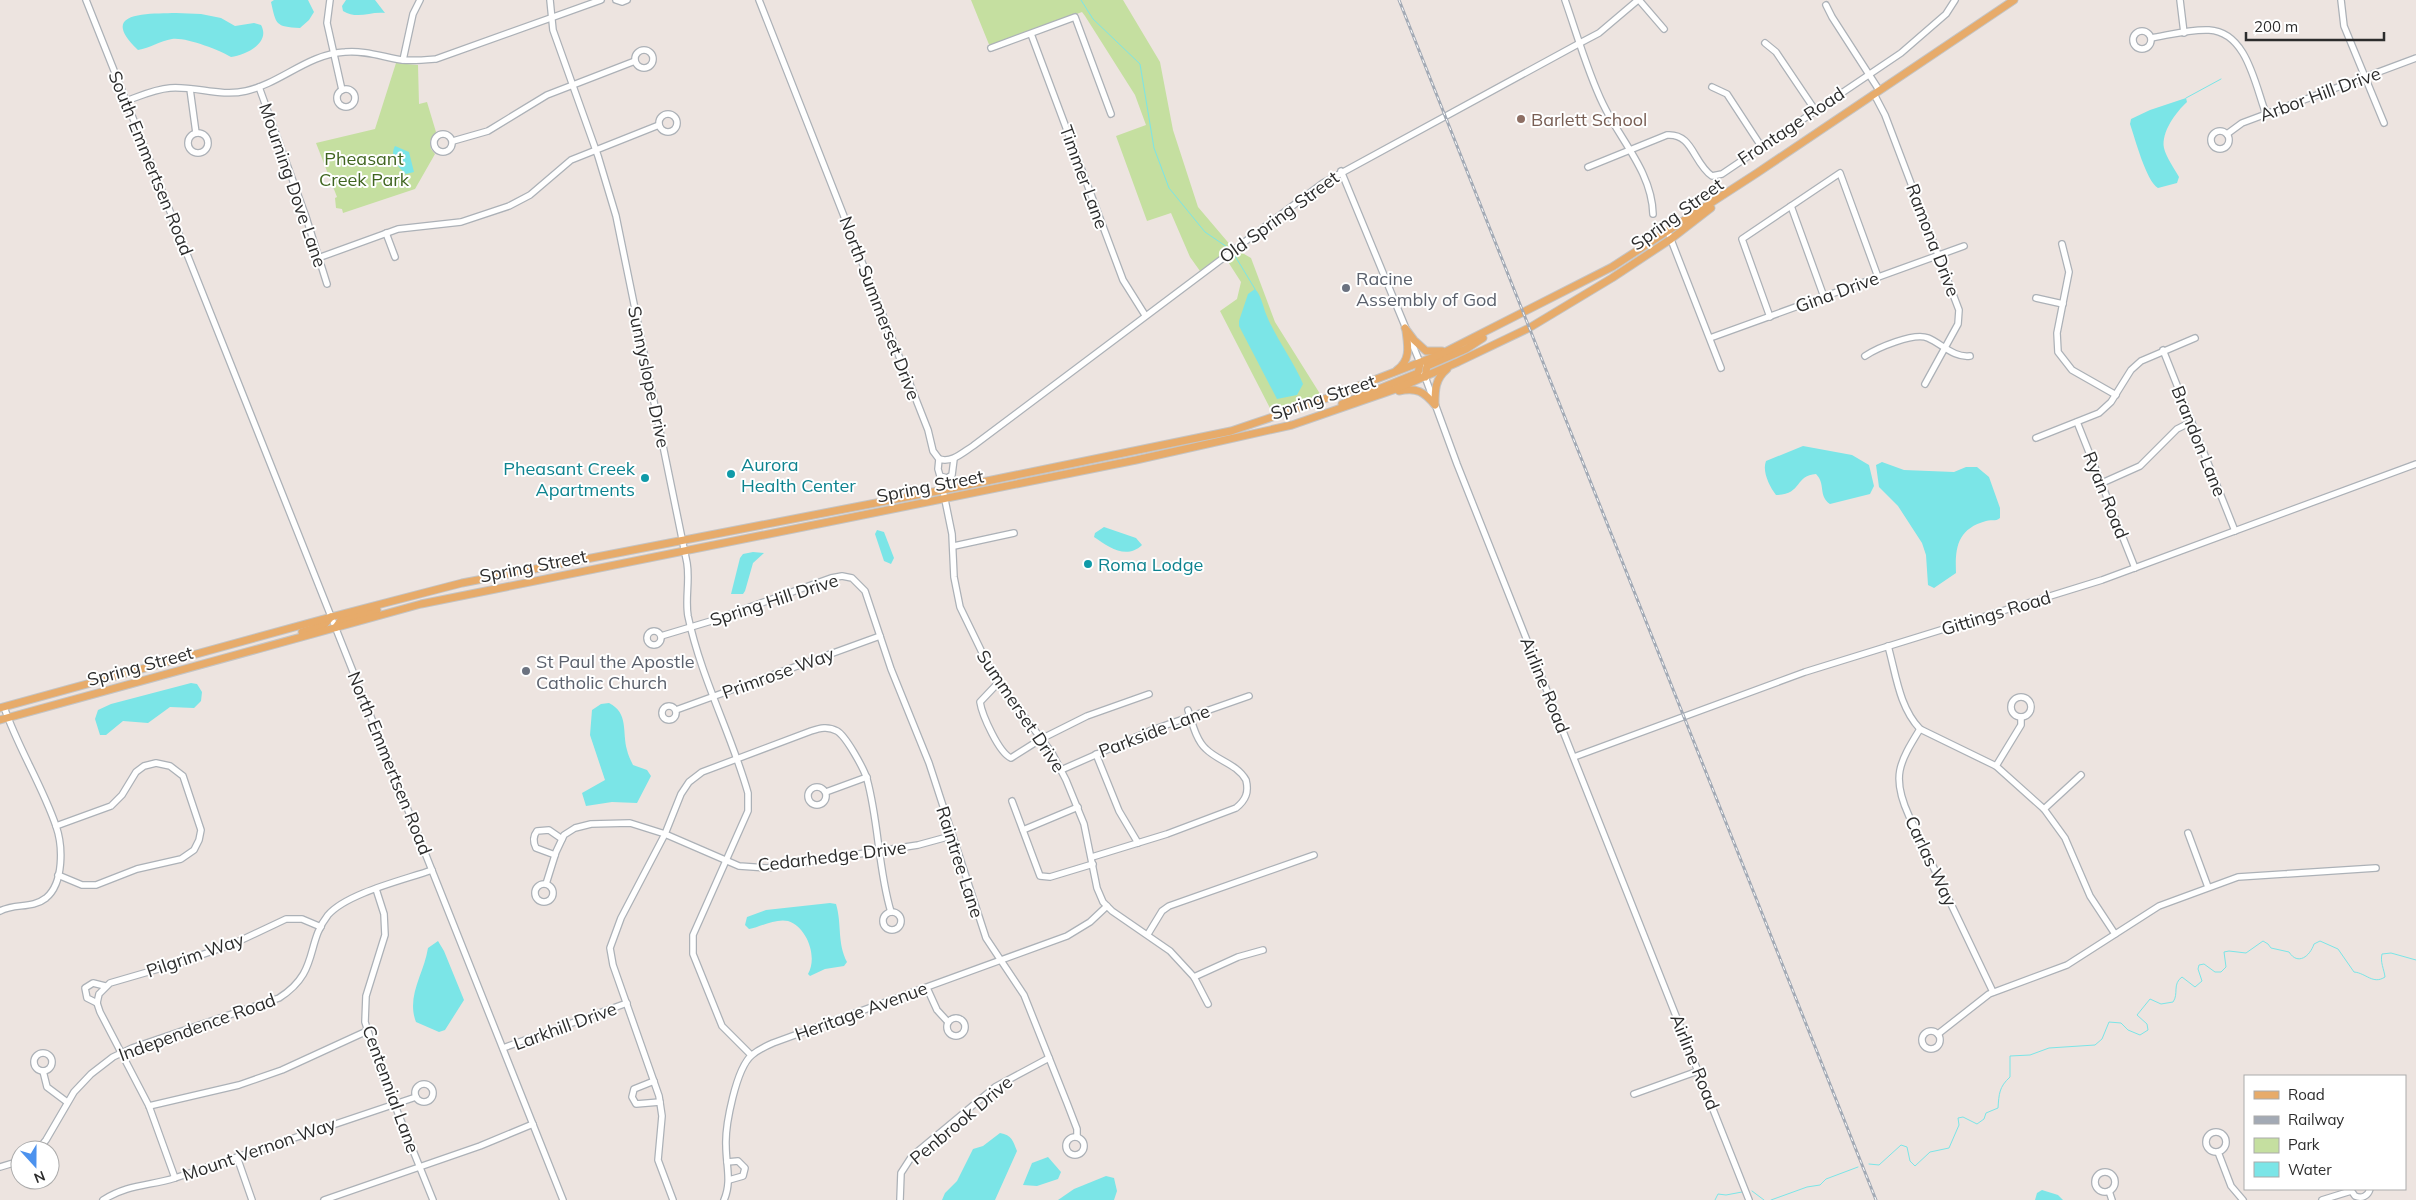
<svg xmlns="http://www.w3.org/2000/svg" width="2416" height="1200" font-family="Mulish,sans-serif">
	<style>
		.green { fill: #c5dfa0 }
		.water { fill: #7be5e7 }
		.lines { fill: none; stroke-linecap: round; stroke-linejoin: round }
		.stream { stroke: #7be5e7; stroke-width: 1 }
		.minor-casing { stroke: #acb1b7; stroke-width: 8 }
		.major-casing { stroke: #c4c4c4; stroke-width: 9 }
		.minor { stroke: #fff; stroke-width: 5.5 }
		.major { stroke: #e7ab6a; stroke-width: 7 }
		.rail-casing { stroke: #a3aab5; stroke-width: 3 }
		.rail { stroke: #fff; stroke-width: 1; stroke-dasharray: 4; stroke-linecap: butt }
		.education-dot { fill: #8d6e63; stroke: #fff; stroke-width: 2 }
		.worship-dot { fill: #6b7280; stroke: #fff; stroke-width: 2 }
		.culture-dot { fill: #0f9aa8; stroke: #fff; stroke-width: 2 }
		.labels { text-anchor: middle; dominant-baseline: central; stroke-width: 4; stroke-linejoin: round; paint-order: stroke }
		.street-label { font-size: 18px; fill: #2c2c2c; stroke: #fff }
		.education-label { font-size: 18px; fill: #785e54; stroke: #fff; text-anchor: start }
		.park-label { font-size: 18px; fill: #406520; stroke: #fff }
		.worship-label { font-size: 18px; fill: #5b616d; stroke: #fff; text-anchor: start }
		.culture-label { font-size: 18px; fill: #0d838f; stroke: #fff; text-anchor: start }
	</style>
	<rect width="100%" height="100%" fill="#ede4e0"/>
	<g class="green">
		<polygon points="971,0 1123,0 1160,62 1173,130 1198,207 1232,247 1251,258 1275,322 1322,397 1273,414 1220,311 1237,299 1241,282 1223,254 1200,271 1190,257 1171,213 1147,221 1116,136 1146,125 1135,95 1085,16 1082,12 990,47"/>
		<polygon points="396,63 418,65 419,104 427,102 436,132 430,141 431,149 435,154 415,189 343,213 342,209 336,208 335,198 337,197 316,143 375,129"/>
	</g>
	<g class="water">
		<path d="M274 0H308L314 12 309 20 300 28C275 27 276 24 271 2Z"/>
		<path d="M346 0H375L385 13C370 11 358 20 343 11L342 6Z"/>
		<path d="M176 13 201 14 221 18 235 26 254 23 261 25C271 43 246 55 231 57 219 50 186 37 172 39 160 41 150 48 138 50 97 11 148 14 176 13Z"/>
		<path d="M2186 98 2187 102C2176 112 2161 132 2164 148 2166 157 2174 168 2179 177L2177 183 2158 188C2146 181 2135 138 2130 124L2131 119 2150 110Z"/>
		<path d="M395 146 409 152 414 172 406 174C398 167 389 157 395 146Z"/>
		<path d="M1255 289C1261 295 1263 306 1266 314 1276 339 1293 360 1303 384L1297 395 1277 399 1239 326V321L1248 294Z"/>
		<path d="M1803 446 1852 455 1869 465 1874 486 1870 494 1830 504C1818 496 1826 484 1816 474 1795 475 1802 495 1776 495 1769 486 1762 471 1766 461Z"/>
		<path d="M1882 462 1904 470 1954 472 1966 467H1977L1989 477 2000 508V518C1995 522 1991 519 1986 521 1957 529 1955 548 1956 573L1934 588 1928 585 1926 555 1922 543 1898 506 1879 487 1876 465Z"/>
		<path d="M1104 527 1136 538 1142 545C1126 560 1109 547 1094 537L1095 533Z"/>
		<polygon points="877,530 884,532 894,558 891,564 884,561 875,534"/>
		<polygon points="753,552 764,553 753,563 745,591 743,594 731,594 740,558 743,554"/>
		<polygon points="191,683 197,684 202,692 201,701 194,708 170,707 148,723 123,721 106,735 100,735 95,719 98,710 111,704"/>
		<path d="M609 703C629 713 622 732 627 750 628 755 631 761 633 765L647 770 651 776 637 803 612 802 586 806 582 793 605 780 590 735 592 710 601 704Z"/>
		<path d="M830 903 836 904C842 924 837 943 847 962L844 966 825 969 810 976 808 974C818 957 807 927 788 921 776 918 760 927 749 929L745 925 747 917 766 910Z"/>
		<path d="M438 941 444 951 464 1000 445 1030 439 1032 416 1022C406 996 424 974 428 948Z"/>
		<path d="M1000 1133C1012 1135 1013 1141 1017 1151L995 1200H942L945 1193 957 1181 973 1149 983 1146Z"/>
		<polygon points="1048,1157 1061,1172 1058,1179 1037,1186 1023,1185 1032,1163"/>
		<polygon points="1106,1176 1114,1178 1117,1191 1114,1200 1058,1200 1074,1189"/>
		<polygon points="2042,1190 2058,1195 2063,1200 2035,1200 2037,1193"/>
	</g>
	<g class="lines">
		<g class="stream">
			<polyline points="1081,0 1093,19 1140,64 1154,148 1169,188 1205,232 1227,247"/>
			<polyline points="2186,98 2221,79"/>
			<polyline points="1235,256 1255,289"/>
			<path d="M1869 1164 1879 1165 1901 1145 1907 1147 1910 1161 1915 1166 1930 1152 1949 1148 1959 1125 1958 1118 1963 1117 1977 1124 1984 1119 1986 1113 1998 1108C1999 1094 1999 1087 2010 1077V1056L2030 1055 2049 1048 2095 1045 2102 1039 2109 1022 2121 1023 2128 1030 2140 1035 2148 1030 2147 1024 2137 1015 2150 999 2161 1004 2173 1002C2179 994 2172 984 2182 977L2195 987 2202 981 2198 969 2199 965 2204 964 2215 972H2221L2226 967 2224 952 2229 951 2246 953 2263 941 2268 944 2271 948 2289 952C2298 966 2310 956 2314 944L2320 941 2338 949 2354 972C2366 973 2373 985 2385 977 2384 969 2380 962 2382 954L2391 953 2416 960"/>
			<polyline points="1752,1191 1764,1200"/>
			<polyline points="1715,1200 1718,1194 1726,1195 1742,1192"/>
			<polyline points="1771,1200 1807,1187 1820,1185 1826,1179 1858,1167"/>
		</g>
		<defs>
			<g id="minor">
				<polyline points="86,0 563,1200"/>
				<polyline points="330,0 327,23 342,90"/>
				<path d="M550 0 553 30 598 156 616 216 687 563C690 581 685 599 688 616 701 678 731 733 748 793V811L693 935V954L722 1026 751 1055"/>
				<polyline points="616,0 622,2 627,0"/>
				<polyline points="759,0 928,430 933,451 939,459 938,469 940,476 947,478 952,475 954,459"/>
				<path d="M1565 0C1577 34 1587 71 1603 104 1620 140 1652 172 1653 214"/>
				<polyline points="1639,0 1664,29"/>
				<polyline points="2180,0 2184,33"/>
				<polyline points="2341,0 2344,26 2384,123"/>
				<polyline points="1826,5 1832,17 1879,90"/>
				<circle cx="2142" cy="40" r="9"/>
				<polyline points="1031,34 1123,280 1145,315"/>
				<path d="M2151 38C2169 35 2190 29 2209 30 2247 32 2255 85 2266 114"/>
				<polyline points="1765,43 1776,52 1815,110"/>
				<polyline points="991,48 1075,17 1111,114"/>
				<circle cx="644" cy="59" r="9"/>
				<polyline points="403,60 413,14 420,0"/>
				<polyline points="259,87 306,217 327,284"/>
				<polyline points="1712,87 1727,94 1761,146"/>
				<circle cx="346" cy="98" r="9"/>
				<polyline points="190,89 196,133"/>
				<polyline points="1874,94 1885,115 1959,310 1958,324 1925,384"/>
				<path d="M126 101C140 96 155 89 170 88 196 86 220 97 246 91 281 83 308 54 345 52 364 50 383 57 402 60 413 61 424 60 436 59L601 0"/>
				<circle cx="668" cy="123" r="9"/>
				<circle cx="2220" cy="140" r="9"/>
				<circle cx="198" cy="143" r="10"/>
				<circle cx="443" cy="143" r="9"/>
				<polyline points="2227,134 2242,123 2416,58"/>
				<polyline points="453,141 488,131 547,95 635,61"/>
				<path d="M1588 167 1667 135C1693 133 1693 163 1712 176L1722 174 1901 53 1946 14 1955 0"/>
				<polyline points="1341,171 1421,365"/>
				<polyline points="1791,206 1824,297"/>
				<polyline points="1668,232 1721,368"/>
				<polyline points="386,233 395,257"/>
				<polyline points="2062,244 2069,272 2057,333 2058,352 2072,370 2116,395"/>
				<polyline points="318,258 398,229 461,222 509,206 530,195 571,160 659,125"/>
				<polyline points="2036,298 2063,304"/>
				<polyline points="1770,317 1742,239 1840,173 1878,277"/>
				<polyline points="1710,338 1964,246"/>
				<polyline points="2163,350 2235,531"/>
				<path d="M1865 356C1877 348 1914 332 1928 338 1942 344 1954 358 1970 356"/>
				<polyline points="1424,374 1457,464 1749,1200"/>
				<polyline points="2077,422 2135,568"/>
				<polyline points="2036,438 2099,413 2111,402 2131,370 2141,361 2195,338"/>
				<path d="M939 459C952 463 962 453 973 446L1323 183 1580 43 1599 33 1638 0"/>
				<polyline points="2102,483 2140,466 2177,429 2191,422"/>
				<polyline points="943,490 952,534 954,577 960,607 993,675 1052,753 1066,780 1084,824 1097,888 1103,902 1112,911 1170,951 1194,977 1208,1004"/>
				<polyline points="954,546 1014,533"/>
				<circle cx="654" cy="638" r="7"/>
				<polyline points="661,636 711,621 831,578 842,576 852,578 865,591 891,669 929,763 986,938 1024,995 1067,1103 1077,1129 1077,1137"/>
				<path d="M1888 646C1896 674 1899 707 1920 729L1996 766 2044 809 2065 838 2090 896 2115 934"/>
				<path d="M998 683 980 702C982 715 999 753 1011 758L1041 739 1087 716 1149 694"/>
				<circle cx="2021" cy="707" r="10"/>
				<circle cx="669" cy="713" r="7"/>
				<polyline points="676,710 880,636"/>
				<path d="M1920 729C1899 763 1891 777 1909 816L1993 992"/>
				<polyline points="1096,754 1119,811 1138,843"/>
				<polyline points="1574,757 1805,672 2102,580 2416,464"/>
				<polyline points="1996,766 2021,725 2021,717"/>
				<polyline points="1061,770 1152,730 1249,696"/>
				<circle cx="817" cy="796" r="9"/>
				<polyline points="826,792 867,777"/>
				<polyline points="1012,801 1040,876 1050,877 1093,864"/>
				<polyline points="2044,809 2081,775"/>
				<polyline points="56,826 111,806 122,795 136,772 144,766 156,763 170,766 183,776 201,830 199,840 194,850 181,859 137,869 96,885 82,885 58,875"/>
				<polyline points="1023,830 1078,807"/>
				<polyline points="2188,833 2208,887"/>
				<path d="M555 855 536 848C533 842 533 836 537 831L549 830 562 839"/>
				<path d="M1092 857 1167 834 1236 808C1246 800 1249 792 1246 780 1237 764 1218 761 1206 749 1196 740 1192 722 1188 710"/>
				<circle cx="544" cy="893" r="9"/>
				<polyline points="546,884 556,852 564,835 575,828 591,824 630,823 665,834 739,866 767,868 918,845 951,836"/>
				<polyline points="376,889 384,914 385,935 366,996 365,1022 381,1071 433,1200"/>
				<path d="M0 911C15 903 32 909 46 898 64 883 63 846 56 826 42 785 18 748 4 707"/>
				<circle cx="892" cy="921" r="9"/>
				<polyline points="1148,934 1162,911 1169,906 1314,855"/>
				<polyline points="1194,977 1238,957 1263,950"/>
				<polyline points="927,988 937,1010 948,1022"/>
				<polyline points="97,1003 87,998 85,988 93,983 105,986"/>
				<circle cx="956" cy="1027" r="9"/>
				<circle cx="1931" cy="1040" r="9"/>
				<polyline points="1938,1034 1989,994 2067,965 2159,906 2238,877 2376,868"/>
				<polyline points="503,1048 627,1003"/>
				<circle cx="43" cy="1062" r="9"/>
				<polyline points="43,1071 47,1087 67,1102"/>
				<polyline points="654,1081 634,1089 632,1097 636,1104 660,1102"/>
				<circle cx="424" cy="1093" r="9"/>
				<polyline points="1634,1094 1698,1071"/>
				<polyline points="149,1106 239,1085 282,1070 367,1031"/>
				<circle cx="2216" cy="1142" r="10"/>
				<circle cx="1075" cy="1146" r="9"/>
				<path d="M38 1150 46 1140 74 1092 91 1074 113 1057 132 1048 279 998C320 972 305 944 328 915 347 893 404 880 432 870"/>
				<polyline points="2218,1152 2231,1186 2243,1200"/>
				<polyline points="237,1157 252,1200"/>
				<polyline points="727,1162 738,1161 745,1168 743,1176 729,1180"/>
				<polyline points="0,1167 20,1161"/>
				<circle cx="2105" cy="1182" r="10"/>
				<polyline points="175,1178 149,1106 100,1012 97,1003 99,994 110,983 172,965 233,944 286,919 302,919 321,927"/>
				<path d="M2350 1189 2355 1196C2362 1199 2368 1196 2370 1189"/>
				<polyline points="2109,1191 2112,1200"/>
				<path d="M103 1200C128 1184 149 1186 175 1178L416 1097"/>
				<polyline points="324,1200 480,1146 533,1124"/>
				<path d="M673 1200 658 1160 662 1116 659 1096 613 965 610 948 621 918 665 834 681 794 689 782 702 772 811 731C820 728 828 726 837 731 846 736 864 769 867 779 879 823 878 869 891 912"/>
				<path d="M724 1200C732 1182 726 1165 726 1146 725 1126 736 1068 752 1055 758 1050 766 1046 773 1043L1067 936 1090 922 1107 906"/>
				<polyline points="900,1200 901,1173 912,1156 995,1087 1049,1058"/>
				<polyline points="2322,1200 2351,1191"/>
			</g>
			<g id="major">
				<polyline points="1405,328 1414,340 1426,351 1442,351"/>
				<path d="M1397 370C1411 360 1408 346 1406 331"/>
				<polyline points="1425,377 1427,366 1466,349 1483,338"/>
				<path d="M1399 391C1417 387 1424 392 1435 405"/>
				<polyline points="1342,404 1418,373 1420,364"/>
				<path d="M1435 404C1435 390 1435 379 1447 369"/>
				<polyline points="336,627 341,620 377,610"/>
				<polyline points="302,632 324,625 331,617"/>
				<polyline points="0,708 331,617 462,583 943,490 1231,431 1314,403 1439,355 1612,267 1757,173 2014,0"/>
				<polyline points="0,720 421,604 1136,460 1292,425 1396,389 1458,362 1529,328 1612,278 1671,239 1711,208"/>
			</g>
		</defs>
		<use href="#minor" class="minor-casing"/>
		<use href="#major" class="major-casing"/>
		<use href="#minor" class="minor"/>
		<use href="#major" class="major"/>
		<defs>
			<polyline id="rail" points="1399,0 1876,1200"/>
		</defs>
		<use href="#rail" class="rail-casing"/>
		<use href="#rail" class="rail"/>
	</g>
	<circle class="education-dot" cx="1521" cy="119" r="5"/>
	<g class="worship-dot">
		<circle cx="1346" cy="288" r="5"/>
		<circle cx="526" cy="671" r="5"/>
	</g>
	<g class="culture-dot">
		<circle cx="731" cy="474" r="5"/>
		<circle cx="645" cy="478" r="5"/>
		<circle cx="1088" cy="564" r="5"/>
	</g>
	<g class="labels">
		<g class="street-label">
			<text transform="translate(2320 94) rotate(-20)">Arbor Hill Drive</text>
			<text transform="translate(1791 126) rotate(-34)">Frontage Road</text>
			<text transform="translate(151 163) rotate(68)">South Emmertsen Road</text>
			<text transform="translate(1084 177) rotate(70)">Timmer Lane</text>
			<text transform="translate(293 185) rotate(71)">Mourning Dove Lane</text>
			<text transform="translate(1677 214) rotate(-36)">Spring Street</text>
			<text transform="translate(1279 217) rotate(-36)">Old Spring Street</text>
			<text transform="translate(1933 240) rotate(69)">Ramona Drive</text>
			<text transform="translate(1837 292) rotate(-20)">Gina Drive</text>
			<text transform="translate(880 308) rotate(69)">North Summerset Drive</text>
			<text transform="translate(649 377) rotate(78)">Sunnyslope Drive</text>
			<text transform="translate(1323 397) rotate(-18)">Spring Street</text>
			<text transform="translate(2199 441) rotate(68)">Brandon Lane</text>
			<text transform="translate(930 486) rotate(-11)">Spring Street</text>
			<text transform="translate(2106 495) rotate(68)">Ryan Road</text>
			<text transform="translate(533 566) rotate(-11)">Spring Street</text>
			<text transform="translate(774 600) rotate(-18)">Spring Hill Drive</text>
			<text transform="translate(1996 613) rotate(-17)">Gittings Road</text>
			<text transform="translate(140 666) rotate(-15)">Spring Street</text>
			<text transform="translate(778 673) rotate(-20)">Primrose Way</text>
			<text transform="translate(1545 685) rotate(68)">Airline Road</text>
			<text transform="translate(1021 711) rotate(56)">Summerset Drive</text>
			<text transform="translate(1154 731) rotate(-21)">Parkside Lane</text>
			<text transform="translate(390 763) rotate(68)">North Emmertsen Road</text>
			<text transform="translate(832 856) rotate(-7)">Cedarhedge Drive</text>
			<text transform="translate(1931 861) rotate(65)">Carlas Way</text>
			<text transform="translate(960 862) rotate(72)">Raintree Lane</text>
			<text transform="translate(195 955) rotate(-19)">Pilgrim Way</text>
			<text transform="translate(861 1011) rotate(-20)">Heritage Avenue</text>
			<text transform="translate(565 1026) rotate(-20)">Larkhill Drive</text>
			<text transform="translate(197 1027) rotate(-20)">Independence Road</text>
			<text transform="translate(1695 1062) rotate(68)">Airline Road</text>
			<text transform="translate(391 1089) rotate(70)">Centennial Lane</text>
			<text transform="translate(961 1120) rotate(-40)">Penbrook Drive</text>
			<text transform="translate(259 1149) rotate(-19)">Mount Vernon Way</text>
		</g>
		<g class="education-label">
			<text x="1531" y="119">Barlett School</text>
		</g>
		<g class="park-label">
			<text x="364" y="158">Pheasant<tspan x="364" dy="21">Creek Park</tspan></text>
		</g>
		<g class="worship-label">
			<text x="1356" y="278">Racine<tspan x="1356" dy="21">Assembly of God</tspan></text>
			<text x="536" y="661">St Paul the Apostle<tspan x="536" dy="21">Catholic Church</tspan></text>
		</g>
		<g class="culture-label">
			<text x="741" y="464">Aurora<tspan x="741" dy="21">Health Center</tspan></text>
			<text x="635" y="468" text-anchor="end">Pheasant Creek<tspan x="635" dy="21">Apartments</tspan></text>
			<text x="1098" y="564">Roma Lodge</text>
		</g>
	</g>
	<rect x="2244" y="1075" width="162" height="115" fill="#ffffff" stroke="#ababab"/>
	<rect x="2254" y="1091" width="25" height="8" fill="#e7ab6a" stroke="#ababab"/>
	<text x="2288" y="1100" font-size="15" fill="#2c2c2c">Road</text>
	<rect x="2254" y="1116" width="25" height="8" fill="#a3aab5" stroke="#ababab"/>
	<text x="2288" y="1125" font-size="15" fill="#2c2c2c">Railway</text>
	<rect x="2254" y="1138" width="25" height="15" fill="#c5dfa0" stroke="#ababab"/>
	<text x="2288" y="1150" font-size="15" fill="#2c2c2c">Park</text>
	<rect x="2254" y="1162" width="25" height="15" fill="#7be5e7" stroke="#ababab"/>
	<text x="2288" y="1175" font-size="15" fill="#2c2c2c">Water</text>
	<g transform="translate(35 1165) rotate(159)"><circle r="24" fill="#ffffff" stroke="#ababab"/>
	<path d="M0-4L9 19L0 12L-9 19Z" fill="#4c92ee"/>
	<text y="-8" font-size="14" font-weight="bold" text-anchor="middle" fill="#2c2c2c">N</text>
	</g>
	<path d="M2246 32v8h138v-8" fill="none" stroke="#2c2c2c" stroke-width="2.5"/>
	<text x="2254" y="32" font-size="15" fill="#2c2c2c" stroke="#ffffff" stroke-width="4" paint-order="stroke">200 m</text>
</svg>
